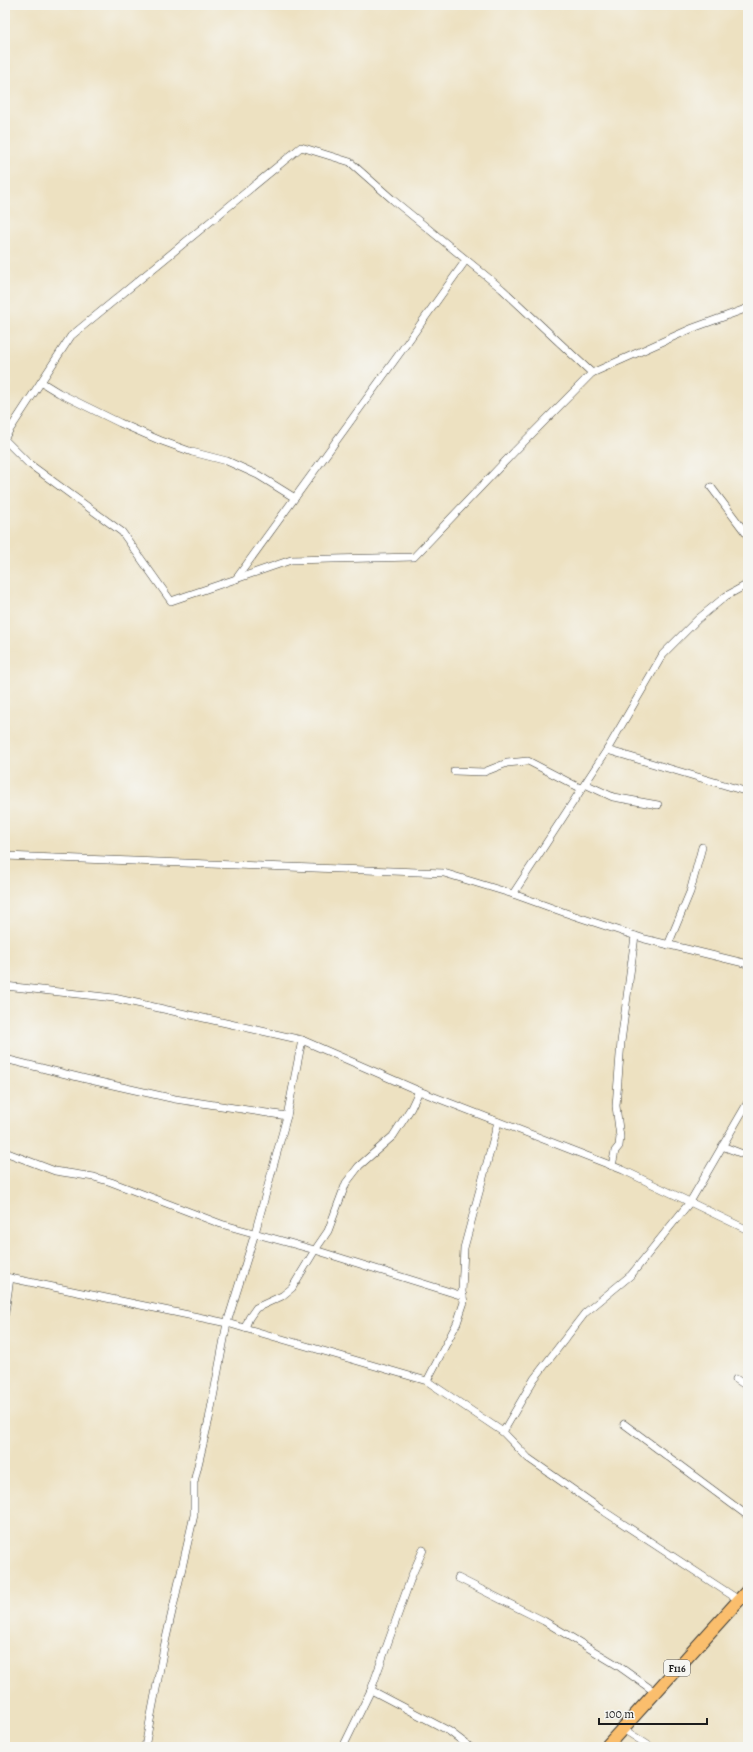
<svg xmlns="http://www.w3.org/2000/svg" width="753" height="1752" font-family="Alegreya,serif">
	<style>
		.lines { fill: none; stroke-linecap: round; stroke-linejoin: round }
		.street-casing { stroke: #3b3a35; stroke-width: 8 }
		.primary-casing { stroke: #3b3a35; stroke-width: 14 }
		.street { stroke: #fff; stroke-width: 7 }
		.primary { stroke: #fabe6d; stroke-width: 12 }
		.labels { text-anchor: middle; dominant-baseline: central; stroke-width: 3; stroke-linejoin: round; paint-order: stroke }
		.shield { fill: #f6f6f2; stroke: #5d5d5c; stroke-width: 1 }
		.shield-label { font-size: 10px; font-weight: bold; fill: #1c1c1c }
	</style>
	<rect width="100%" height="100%" fill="#f6f6f2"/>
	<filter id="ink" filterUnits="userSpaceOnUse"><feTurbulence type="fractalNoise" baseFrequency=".025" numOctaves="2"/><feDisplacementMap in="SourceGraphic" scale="8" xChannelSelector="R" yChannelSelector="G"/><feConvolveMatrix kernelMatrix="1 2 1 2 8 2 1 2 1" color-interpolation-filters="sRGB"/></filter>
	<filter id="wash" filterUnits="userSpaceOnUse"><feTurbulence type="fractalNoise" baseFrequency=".012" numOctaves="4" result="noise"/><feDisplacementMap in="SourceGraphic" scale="16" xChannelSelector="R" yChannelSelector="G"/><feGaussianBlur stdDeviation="0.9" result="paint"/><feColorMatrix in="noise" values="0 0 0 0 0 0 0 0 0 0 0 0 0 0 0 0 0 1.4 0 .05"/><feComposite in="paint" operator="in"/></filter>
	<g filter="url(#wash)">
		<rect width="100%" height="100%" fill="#ede1c1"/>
	</g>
	<g filter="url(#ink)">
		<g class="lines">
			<defs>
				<g id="street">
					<polyline points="41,382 59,393 120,423 159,440 192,452 227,461 258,475 295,498"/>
					<polyline points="5,437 71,336 301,147 350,162 393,200 502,289 592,373 693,328 748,308"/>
					<polyline points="5,440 28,463 122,532 171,601 236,579 402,350 466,260"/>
					<polyline points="711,487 748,536"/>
					<polyline points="236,579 291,560 414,557 515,451 592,373"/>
					<polyline points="607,750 748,792"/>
					<polyline points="454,771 484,772 507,763 528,761 582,789"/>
					<polyline points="585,784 613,797 658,805"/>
					<polyline points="5,856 444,873 513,894 566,913 645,939 748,964"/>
					<polyline points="513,894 607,750 663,654 698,619 726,596 748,584"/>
					<polyline points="668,945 690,892 702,847"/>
					<polyline points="5,986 114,998 302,1040 419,1091 623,1170 748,1230"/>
					<polyline points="5,1059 86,1079 175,1099 287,1116"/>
					<polyline points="722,1146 748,1156"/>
					<polyline points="5,1152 55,1171 94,1177 111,1182 221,1224 315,1250 463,1296"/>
					<polyline points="612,1166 615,1151 619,1146 620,1137 616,1106 621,1042 635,936"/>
					<polyline points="5,1277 227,1323 427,1381 503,1432 528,1458 605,1512 739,1600"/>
					<polyline points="5,1313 10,1278"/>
					<polyline points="245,1328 249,1318 256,1308 282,1296 292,1288 315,1250 328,1231 346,1183 359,1166 393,1136 411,1108 419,1091"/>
					<polyline points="736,1379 748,1387"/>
					<polyline points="427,1381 457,1323 464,1302 462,1292 464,1248 498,1122"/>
					<polyline points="624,1424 748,1516"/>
					<polyline points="503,1432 534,1379 585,1313 631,1275 690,1202 748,1102"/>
					<polyline points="748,1437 748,1438"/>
					<polyline points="458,1578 544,1621 617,1665 655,1692"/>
					<polyline points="371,1690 449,1731 470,1747"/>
					<polyline points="623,1729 651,1747"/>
					<polyline points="145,1747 164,1647 194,1515 194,1482 209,1419 227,1323 255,1233 287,1116 302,1040"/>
					<polyline points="343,1747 371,1690 412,1575 423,1550"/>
				</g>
				<polyline id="primary" points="606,1747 748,1590"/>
			</defs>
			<use href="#street" class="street-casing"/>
			<use href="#primary" class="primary-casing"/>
			<use href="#street" class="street"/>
			<use href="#primary" class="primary"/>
		</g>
	</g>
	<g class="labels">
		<rect class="shield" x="664" y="1660" width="26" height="16" rx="3"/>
		<g class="shield-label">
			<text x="677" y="1668">F116</text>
		</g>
	</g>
	<rect width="753" height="1752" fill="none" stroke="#f6f6f2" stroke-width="20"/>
	<path d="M599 1718v6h108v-6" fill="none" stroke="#1c1c1c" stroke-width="2"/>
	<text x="605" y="1718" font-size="12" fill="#1c1c1c" stroke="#f6f6f2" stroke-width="3" paint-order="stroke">100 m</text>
</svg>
